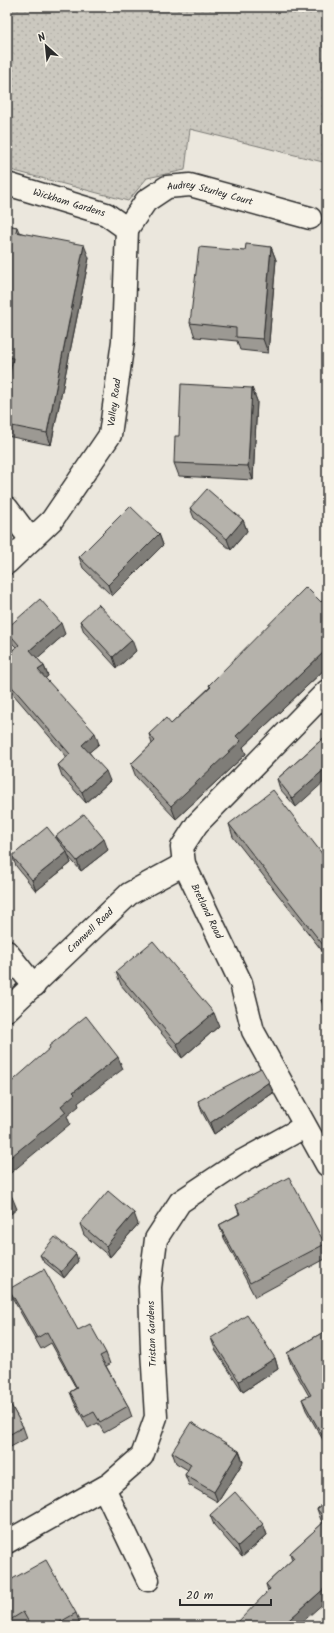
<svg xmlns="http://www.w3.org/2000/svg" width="334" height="1633" font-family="Kalam,sans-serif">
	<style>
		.garden { fill: url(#garden-dots); stroke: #7b7a75 }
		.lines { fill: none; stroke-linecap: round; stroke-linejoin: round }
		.minor-casing { stroke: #2b2b2b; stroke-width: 25 }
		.minor { stroke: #f7f3e8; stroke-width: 22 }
		.wall { fill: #9c9993; stroke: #2b2b2b }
		.shaded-wall { fill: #7f7d78; stroke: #2b2b2b }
		.building { fill: #b5b2ab; stroke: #2b2b2b }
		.labels { text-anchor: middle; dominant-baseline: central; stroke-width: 3; stroke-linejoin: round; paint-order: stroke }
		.street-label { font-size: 10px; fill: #2b2b2b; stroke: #f7f3e8 }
	</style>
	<defs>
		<pattern id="garden-dots" width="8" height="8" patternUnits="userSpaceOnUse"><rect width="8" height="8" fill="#cbc8bf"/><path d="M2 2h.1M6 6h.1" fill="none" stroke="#aeaca4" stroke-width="1.8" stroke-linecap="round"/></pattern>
	</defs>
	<rect width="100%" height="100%" fill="#ebe7dd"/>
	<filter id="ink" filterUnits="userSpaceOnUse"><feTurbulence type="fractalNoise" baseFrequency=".025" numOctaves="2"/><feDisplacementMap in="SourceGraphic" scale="8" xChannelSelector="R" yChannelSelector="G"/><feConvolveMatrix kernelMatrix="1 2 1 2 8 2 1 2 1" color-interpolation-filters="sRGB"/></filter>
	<g filter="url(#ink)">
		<polygon class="garden" points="7,7 327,7 327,163 190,129 185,170 147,178 128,201 7,169"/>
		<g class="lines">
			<defs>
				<g id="minor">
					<path id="s1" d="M7 184 106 214 127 229"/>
					<path id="s2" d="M127 229 146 201 167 187 190 185 310 218"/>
					<polyline points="7,508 31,540"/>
					<path id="s3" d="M7 563 52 520 110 435 123 341 127 229"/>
					<path id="s4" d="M327 691 197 824 182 847 184 864 241 983 253 1031 327 1165"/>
					<polyline points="7,952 34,986"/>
					<path id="s5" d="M7 1010 129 894 184 864"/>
					<polyline points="104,1488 148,1580"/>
					<polyline points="7,1542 110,1484 142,1456 156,1417 152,1349 150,1287 156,1239 180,1202 237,1164 304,1127"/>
				</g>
			</defs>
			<use href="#minor" class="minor-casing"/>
			<use href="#minor" class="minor"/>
		</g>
		<g class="wall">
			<polygon points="7,225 17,227 19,232 89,258 51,445 7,436 7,389 11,369 7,368"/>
			<polygon points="271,247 276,260 268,353 240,350 237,341 195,337 190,323 245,251"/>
			<polygon points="252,388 257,401 253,480 179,476 174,463"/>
			<polygon points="190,508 243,520 247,531 231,550 194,518"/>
			<polygon points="159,534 163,545 112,596 83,568 79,557"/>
			<polygon points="327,596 327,667 243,747 246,754 176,819 136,777 131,764 152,744 149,734 171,724 210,687 209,685 321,602"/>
			<polygon points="80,621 136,651 117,668 84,632"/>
			<polygon points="7,628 65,634 37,658 44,666 48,676 45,678 99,744 89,752 110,781 86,803 62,776 58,765 67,757 7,687 7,655 16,647 9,640 7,634"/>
			<polygon points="327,735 296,807 280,789 277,779"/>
			<polygon points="229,824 327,860 327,957 233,837"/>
			<polygon points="56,836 108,850 81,871 68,856 71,863 36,891 16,866 12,856 59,842"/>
			<polygon points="116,972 219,1026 182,1058 121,985"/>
			<polygon points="327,996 327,1015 326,1013 321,1000"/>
			<polygon points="273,1093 214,1134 202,1112 198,1101"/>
			<polygon points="236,1205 325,1244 327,1250 327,1258 255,1297 224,1238 219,1225 239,1214"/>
			<polygon points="80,1224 138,1224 110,1257 84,1235"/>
			<polygon points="40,1255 78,1261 64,1278 43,1261"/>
			<polygon points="9,1289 78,1330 106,1353 110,1364 106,1366 128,1406 132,1417 104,1433 98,1423 88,1428 74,1402 70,1392 76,1388 51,1343 41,1349 13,1299"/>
			<polygon points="327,1330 327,1447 306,1410 302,1399 309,1396 291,1364 287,1353"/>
			<polygon points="211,1338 275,1358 278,1369 243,1392 215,1349"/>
			<polygon points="7,1398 23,1427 27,1438 7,1449"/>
			<polygon points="239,1451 243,1462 218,1502 189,1485 185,1475 188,1470 176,1463 172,1452"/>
			<polygon points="327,1501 327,1600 268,1591 266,1584 292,1560 290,1553 323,1523 321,1520 317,1509"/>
			<polygon points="210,1515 263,1524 267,1535 242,1557 214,1525"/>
			<polygon points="7,1582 76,1613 80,1624 75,1626 29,1626 27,1622 21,1626 11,1626 7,1619"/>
		</g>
		<g class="shaded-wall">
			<polygon points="84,245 89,258 51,445 47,433"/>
			<polygon points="271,247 276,260 268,353 263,339"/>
			<polygon points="252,388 257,401 253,480 248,466"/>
			<polygon points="243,520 247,531 231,550 227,539"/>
			<polygon points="159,534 163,545 112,596 108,585"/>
			<polygon points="61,623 65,634 34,661 30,650"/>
			<polygon points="132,640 136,651 117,668 113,657"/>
			<polygon points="327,649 327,667 243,747 246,754 176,819 171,806 236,736"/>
			<polygon points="44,666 48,676 42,681 38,670"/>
			<polygon points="95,733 99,744 86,755 82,745"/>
			<polygon points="327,767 327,779 296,807 292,798"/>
			<polygon points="106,771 110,781 86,803 82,792"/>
			<polygon points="104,839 108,850 81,871 77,861"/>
			<polygon points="67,852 71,863 36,891 32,880"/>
			<polygon points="214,1013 219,1026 182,1058 177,1044"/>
			<polygon points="118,1057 123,1069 78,1103 79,1106 67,1116 70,1124 7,1176 7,1160 61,1106 73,1092"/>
			<polygon points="269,1082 273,1093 214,1134 210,1123"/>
			<polygon points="12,1197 17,1209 7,1217 7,1202"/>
			<polygon points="134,1213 138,1224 110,1257 106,1246"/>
			<polygon points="76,1254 78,1261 64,1278 61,1272"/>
			<polygon points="275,1358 278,1369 243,1392 239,1381"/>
			<polygon points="239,1451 243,1462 218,1502 214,1492"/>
			<polygon points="263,1524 267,1535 242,1557 238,1546"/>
			<polygon points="327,1586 327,1600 298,1626 282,1626"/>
		</g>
		<g class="building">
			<polygon points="7,225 17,227 16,232 84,245 47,433 7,425 7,389 13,358 7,357"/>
			<polygon points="246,244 271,247 263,339 236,337 236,328 190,323 199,247 245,251"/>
			<polygon points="181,384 252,388 248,466 174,463 175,436 179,436"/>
			<polygon points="207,489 243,520 227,539 190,508"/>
			<polygon points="130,506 159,534 108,585 79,557"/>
			<polygon points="306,587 321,602 327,596 327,649 236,736 241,741 171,806 131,764 155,741 149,734 166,718 171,724 211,687 209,685"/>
			<polygon points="40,599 61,623 30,650 44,666 38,670 95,733 82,745 106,771 82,792 58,765 70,754 7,681 7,655 19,645 7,631 7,628"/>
			<polygon points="98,604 132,640 113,657 80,621"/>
			<polygon points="327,735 327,767 292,798 277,779"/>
			<polygon points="273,790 327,860 327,950 229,824"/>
			<polygon points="84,814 104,839 77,861 56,836"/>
			<polygon points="47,827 67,852 32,880 12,856"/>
			<polygon points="153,941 214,1013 177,1044 116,972"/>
			<polygon points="327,996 327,1009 321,1000"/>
			<polygon points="86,1016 118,1057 73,1092 75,1094 61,1106 66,1112 7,1160 7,1086 50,1048 49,1046"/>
			<polygon points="261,1068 269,1082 210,1123 198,1101"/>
			<polygon points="289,1177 325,1244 250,1283 219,1225 240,1214 236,1205"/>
			<polygon points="7,1191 12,1197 7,1202"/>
			<polygon points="108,1191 134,1213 106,1246 80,1224"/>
			<polygon points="55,1237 76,1254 61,1272 40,1255"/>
			<polygon points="44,1269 78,1330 90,1324 106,1353 100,1356 128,1406 100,1422 94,1412 84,1417 70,1392 77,1388 47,1332 37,1338 9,1289"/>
			<polygon points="247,1315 275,1358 239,1381 211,1338"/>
			<polygon points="327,1330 327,1444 302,1399 311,1395 287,1353"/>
			<polygon points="7,1398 23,1427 7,1436"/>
			<polygon points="191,1422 239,1451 214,1492 185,1475 191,1464 172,1452"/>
			<polygon points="235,1492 263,1524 238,1546 210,1515"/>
			<polygon points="327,1501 327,1586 282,1626 234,1626 270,1589 266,1584 294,1558 290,1553 326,1520 317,1509"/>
			<polygon points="46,1560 76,1613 53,1626 31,1626 23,1612 10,1620 7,1615 7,1582"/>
		</g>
	</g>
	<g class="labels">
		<g class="street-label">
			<text stroke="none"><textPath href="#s2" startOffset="103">Audrey Sturley Court</textPath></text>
			<text stroke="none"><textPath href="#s1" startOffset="65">Wickham Gardens</textPath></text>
			<text stroke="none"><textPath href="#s3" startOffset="198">Valley Road</textPath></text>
			<text stroke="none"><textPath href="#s4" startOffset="283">Bretland Road</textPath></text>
			<text stroke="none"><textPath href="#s5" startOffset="115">Cranwell Road</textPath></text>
			<text transform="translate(152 1334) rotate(-92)">Tristan Gardens</text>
		</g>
	</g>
	<rect width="334" height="1633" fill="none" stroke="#f7f3e8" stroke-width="24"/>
	<rect x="12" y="12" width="310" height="1609" fill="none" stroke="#2b2b2b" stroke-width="1.5" filter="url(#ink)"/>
	<g transform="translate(46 46) rotate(333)" stroke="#f7f3e8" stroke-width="3" paint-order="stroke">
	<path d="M0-3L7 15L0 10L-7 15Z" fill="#2b2b2b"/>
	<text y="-6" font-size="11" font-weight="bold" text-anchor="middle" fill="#2b2b2b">N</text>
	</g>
	<path d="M180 1599v6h91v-6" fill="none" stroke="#2b2b2b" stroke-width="2"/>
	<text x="186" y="1599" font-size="12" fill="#2b2b2b" stroke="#f7f3e8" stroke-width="3" paint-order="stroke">20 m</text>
</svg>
